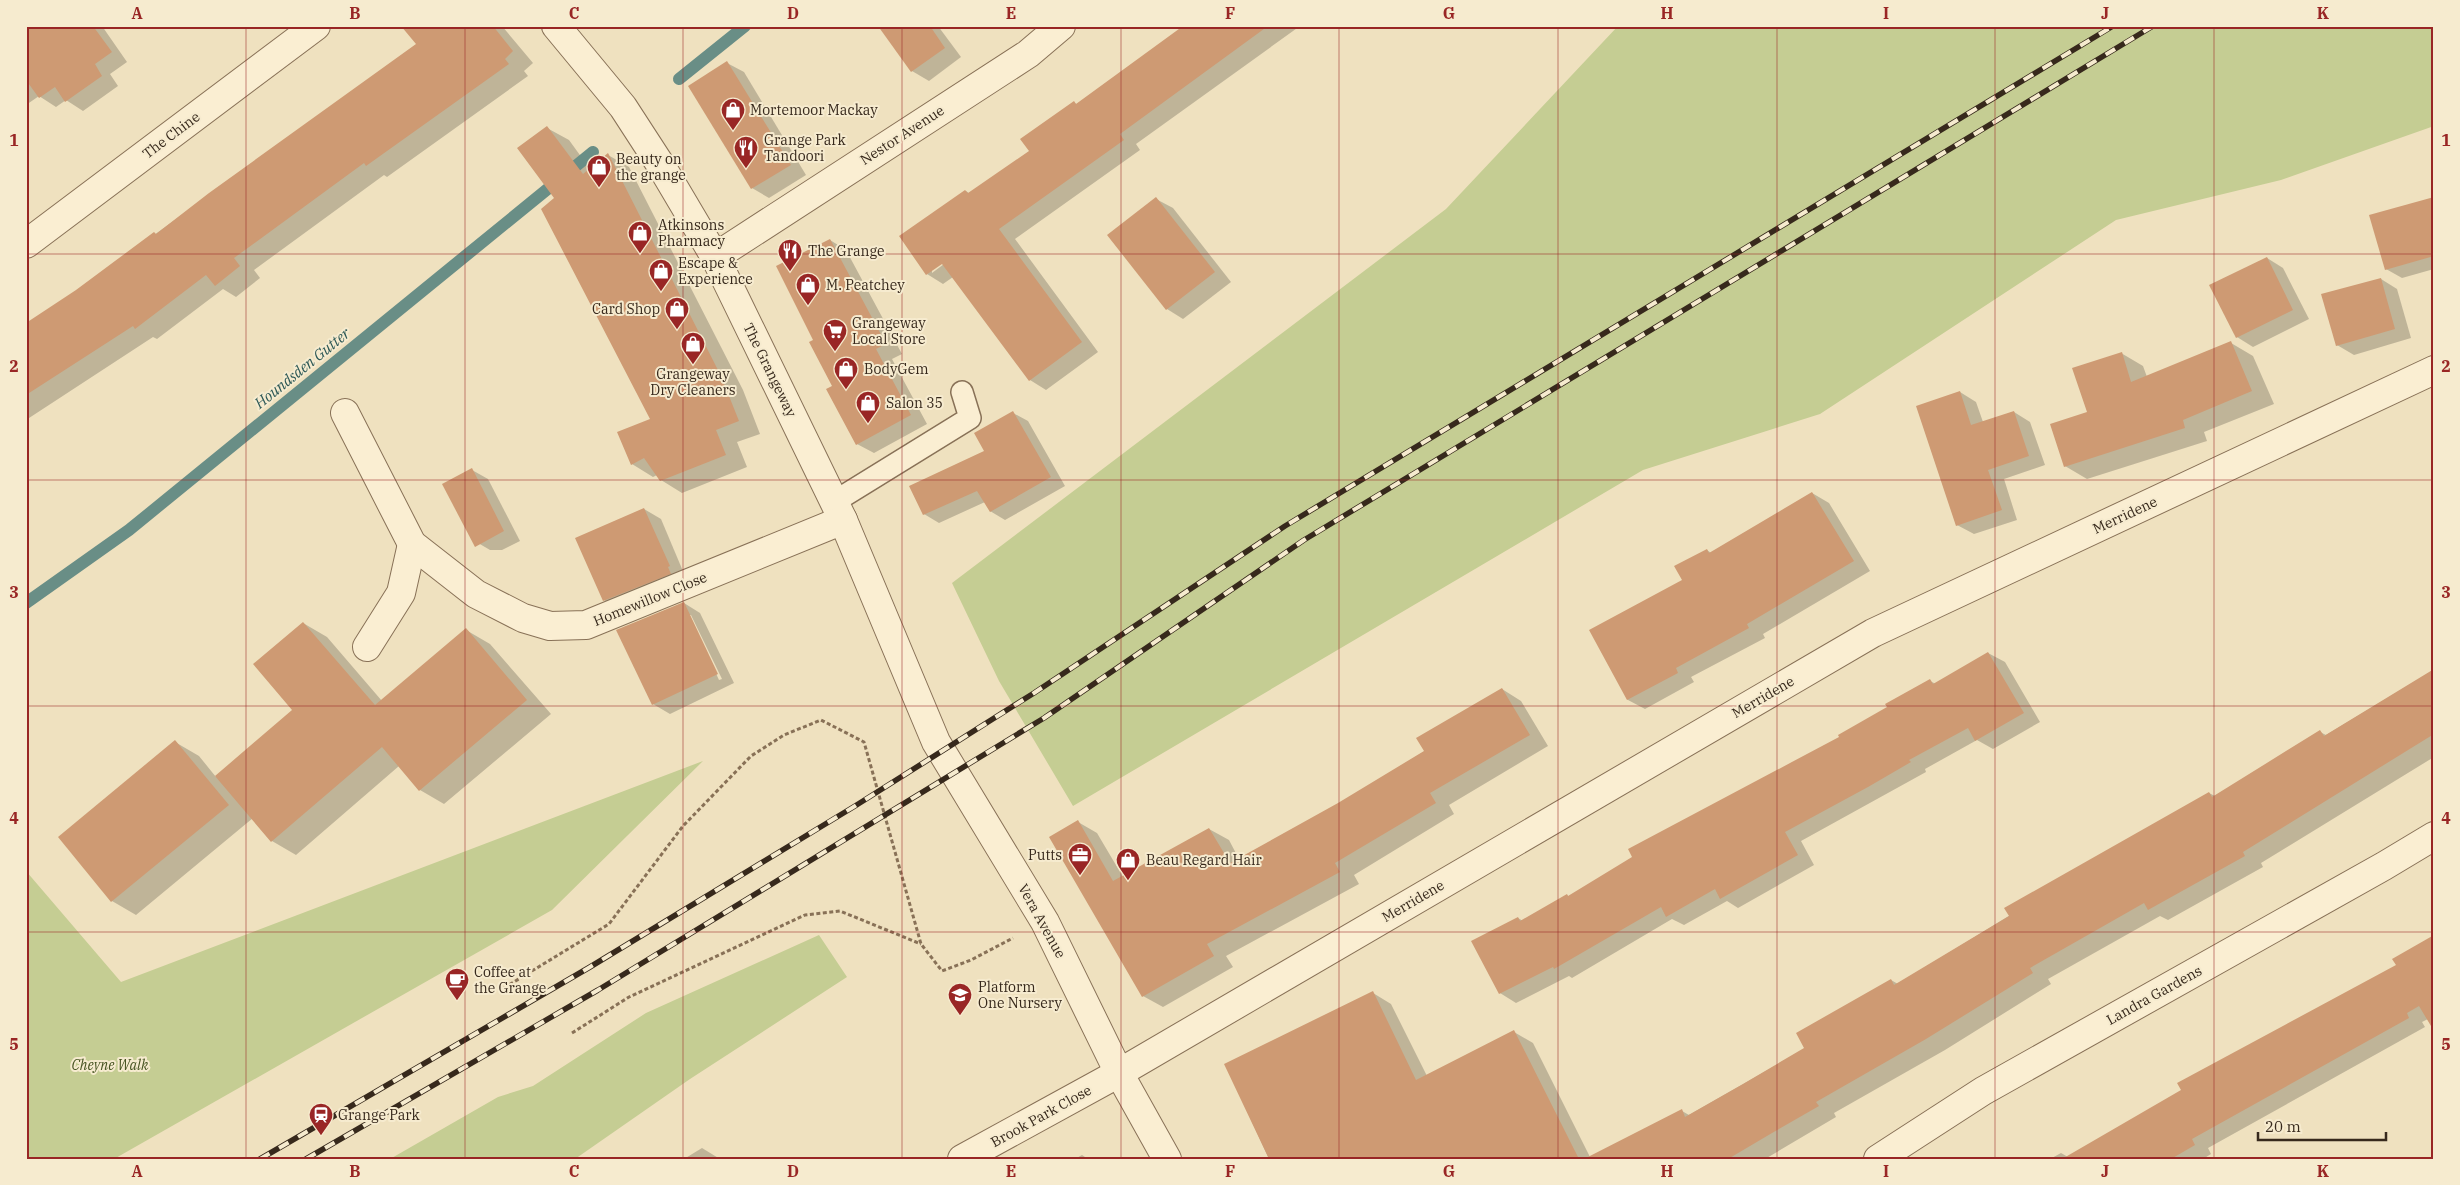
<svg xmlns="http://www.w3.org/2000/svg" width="2460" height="1185" font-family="'IBM Plex Serif',serif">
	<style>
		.green { fill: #c5cd93 }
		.shadow { fill: #0003; fill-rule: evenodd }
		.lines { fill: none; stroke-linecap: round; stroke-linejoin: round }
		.stream { stroke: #698e86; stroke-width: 12 }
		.building { fill: #ce9a73 }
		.service-casing { stroke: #887157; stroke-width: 24 }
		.minor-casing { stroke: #887157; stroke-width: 30 }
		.path { stroke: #887157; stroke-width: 3; stroke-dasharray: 4 2.5; stroke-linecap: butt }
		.service { stroke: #faeed2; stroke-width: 21 }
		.minor { stroke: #faeed2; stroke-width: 28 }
		.rail-casing { stroke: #37291c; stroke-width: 5.5 }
		.rail { stroke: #f6ebcf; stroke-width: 4; stroke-dasharray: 11; stroke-linecap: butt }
		.grid { fill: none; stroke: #992625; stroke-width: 1; stroke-opacity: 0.55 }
		.labels { text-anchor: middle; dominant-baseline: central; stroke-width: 4; stroke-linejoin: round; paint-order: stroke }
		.poi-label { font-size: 14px; fill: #37291c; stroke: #f6ebcf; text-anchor: start }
		.street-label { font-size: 14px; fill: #37291c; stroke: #f6ebcf }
		.park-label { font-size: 14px; font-style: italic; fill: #475422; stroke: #f6ebcf }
		.water-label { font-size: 15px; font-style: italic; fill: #2b5755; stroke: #f6ebcf }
		.neatline { fill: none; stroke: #992625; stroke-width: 2 }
		.grid-label { font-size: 16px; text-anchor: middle; font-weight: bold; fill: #992625 }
	</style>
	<rect width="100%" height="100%" fill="#efe1bf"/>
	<g class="green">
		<polygon points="1618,26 2434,26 2434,126 2281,180 2116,220 1820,414 1643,470 1073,806 999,681 952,583 1446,209"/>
		<polygon points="703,761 552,910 114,1159 26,1159 26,871 121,982"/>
		<polygon points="819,935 847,977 690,1079 575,1159 390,1159 498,1097 533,1086 646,1013"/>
	</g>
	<g class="shadow">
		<polygon points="37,26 102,26 127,62 110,74 118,86 83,111 66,100 56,107 39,96 26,105 26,34"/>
		<polygon points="425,26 502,26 533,63 524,71 528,76 387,177 384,175 254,270 260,278 236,297 223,289 157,339 153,337 26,420 26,324 77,291 417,44"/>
		<polygon points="881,26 938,26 961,57 929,81 912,71"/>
		<path d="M1185 26H1300L1136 144 1140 150 1015 239 1098 352 1046 390 1030 380 953 277 943 284 927 274 966 191 970 194 1030 151 1074 103 1077 104ZM947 259 948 261 932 273V270Z"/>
		<polygon points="727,63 744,72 806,175 769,198 752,188"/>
		<polygon points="547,128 569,140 590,169 608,155 629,167 743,390 760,434 737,442 747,467 682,493 661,480 657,475 653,477 632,464 652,419 556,198"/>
		<polygon points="1156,199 1173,208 1231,282 1183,319 1167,309"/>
		<polygon points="2434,199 2434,269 2402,278 2386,269"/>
		<polygon points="830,240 846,250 902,354 892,359 927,424 874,453 857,444 815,341"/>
		<polygon points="2267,258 2283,268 2309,319 2253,347 2237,337"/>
		<polygon points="2381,279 2397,289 2411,338 2354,355 2337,345"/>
		<polygon points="2231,343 2253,356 2274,404 2204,432 2207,441 2087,479 2065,466 2088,413 2121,353 2143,366 2147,377"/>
		<polygon points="1960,392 1976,402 1983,422 2014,412 2030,422 2045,465 2004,479 2017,520 1974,534 1957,525"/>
		<polygon points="1013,413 1028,421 1065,486 1005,520 990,511 985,502 939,523 924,514 986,452"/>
		<polygon points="472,470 488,479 520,541 502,550 490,550 473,540"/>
		<polygon points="1812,493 1829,503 1870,571 1763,634 1765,638 1691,677 1694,682 1645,709 1628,700 1591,631 1684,580 1707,550 1711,553"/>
		<polygon points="644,509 661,519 685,576 620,610 604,600"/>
		<path d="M684 603 700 613 734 683 670 714 653 704ZM689 615H691L722 679 719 680Z"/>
		<polygon points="303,623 327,637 382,701 466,630 490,644 551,714 444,804 420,790 399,766 296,855 272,841 253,818 136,915 112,901 60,837 175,742 199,756 216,777 294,710"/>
		<polygon points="1988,653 2005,662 2040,722 1993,749 1977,740 1925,769 1926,772 1801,841 1814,865 1738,908 1727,901 1684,925 1672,919 1572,978 1569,976 1516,1003 1500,993 1518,918 1523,921 1567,895 1569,897 1841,737 1930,681 1936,684"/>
		<polygon points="2434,670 2434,757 2261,863 2263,867 2168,920 2160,916 2048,979 2051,984 1945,1050 1834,1113 1836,1117 1765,1159 1269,1159 1226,1065 1373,993 1391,1004 1427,1076 1514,1032 1533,1043 1590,1157 1682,1111 1689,1115 1806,1048 1891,980 1898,984 2209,793 2215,796 2320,732 2326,735"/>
		<polygon points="1502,689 1521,701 1548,746 1449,805 1454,814 1354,875 1359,884 1226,956 1233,967 1163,1007 1143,996 1078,822 1097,833 1123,877 1209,829 1229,840 1239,859 1339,804 1425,751"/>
		<polygon points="2398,966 2434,1016 2422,1022 2425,1027 2208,1148 2211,1154 2203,1159 2050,1159 2061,1153 2068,1157"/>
		<polygon points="702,1148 720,1159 684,1159"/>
		<polygon points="1082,1155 1088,1159 1075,1159"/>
	</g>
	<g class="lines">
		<g class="stream">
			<polyline points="679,79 745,26"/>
			<polyline points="26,603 129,530 593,152"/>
		</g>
	</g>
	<g class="building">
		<polygon points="26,26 93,26 112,52 95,64 102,76 65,102 55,87 39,98 26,80"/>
		<polygon points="401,26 493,26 513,51 505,59 509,64 366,166 364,163 234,258 240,266 215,286 206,275 135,329 133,326 26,395 26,323 76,290 154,232 156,234 209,193 416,44"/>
		<polygon points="878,26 930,26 945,48 911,72"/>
		<polygon points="1183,26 1268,26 1120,134 1124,140 999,229 1082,342 1029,381 942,264 926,275 899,236 965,190 968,193 1029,151 1020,139 1074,101 1076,104"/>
		<polygon points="727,61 791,165 751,189 688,86"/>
		<polygon points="547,126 583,174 608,153 721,376 739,421 716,430 726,455 660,481 644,458 631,465 617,432 650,419 541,209 554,198 517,148"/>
		<polygon points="1156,197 1215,272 1166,310 1107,235"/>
		<polygon points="2434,197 2434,256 2385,270 2369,215"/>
		<polygon points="830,239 886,344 876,349 911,415 856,445 826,389 832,386 809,342 813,340 776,266"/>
		<polygon points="2267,257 2293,310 2236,338 2209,285"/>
		<polygon points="2381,278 2395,329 2336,346 2321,294"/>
		<polygon points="2231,341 2252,391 2183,420 2185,428 2064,467 2050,424 2087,412 2072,368 2122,352 2131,382"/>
		<polygon points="1960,391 1971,425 2014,411 2029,456 1988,470 2002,510 1956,526 1916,406"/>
		<polygon points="1013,411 1051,477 990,512 977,491 923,515 909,486 984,451 974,433"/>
		<polygon points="472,468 504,531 475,547 442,484"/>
		<polygon points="1812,492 1854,561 1747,624 1749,628 1676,668 1678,673 1627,700 1589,630 1682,580 1674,566 1707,549 1709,553"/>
		<polygon points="644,508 670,566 668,567 671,574 603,601 575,538"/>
		<polygon points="684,602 718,674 652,705 616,630"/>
		<polygon points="303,622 375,705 466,628 527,700 419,791 382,747 271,842 215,776 292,710 253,664"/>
		<polygon points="1988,652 2024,713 1975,741 1968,728 1909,760 1911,762 1868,787 1785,832 1798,855 1720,899 1715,889 1666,917 1661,907 1554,969 1553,967 1499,994 1471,941 1518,917 1520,921 1567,894 1568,896 1632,857 1628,849 1839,737 1838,735 1887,707 1885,704 1930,679 1933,684"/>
		<polygon points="2434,669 2434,734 2243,852 2245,856 2148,910 2144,903 2030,968 2033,973 1926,1039 1816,1102 1819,1106 1772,1133 1728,1159 1584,1159 1682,1109 1685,1117 1743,1084 1804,1048 1796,1033 1891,979 1894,985 2009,916 2004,908 2209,792 2212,797 2320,730 2324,736"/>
		<polygon points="1502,688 1530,735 1430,793 1436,803 1335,863 1340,872 1207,944 1214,956 1142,997 1049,837 1078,820 1113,881 1209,828 1230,863 1338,803 1424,751 1416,738"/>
		<polygon points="175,740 229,805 111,902 58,837"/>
		<polygon points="2434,935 2434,1031 2419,1006 2407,1013 2409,1018 2192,1139 2195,1145 2171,1159 2062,1159 2181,1090 2177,1083 2396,965 2392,959"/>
		<polygon points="1373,991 1416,1080 1514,1030 1579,1159 1269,1159 1224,1064"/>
	</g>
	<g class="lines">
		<defs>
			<polyline id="service" points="834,502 970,418 962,392"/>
			<g id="minor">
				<polyline points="556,26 623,107 660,164 715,257 843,520 936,742 1045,922 1119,1073 1167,1159"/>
				<polyline points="26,244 316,26"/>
				<polyline points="715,257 1028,54 1061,26"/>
				<polyline points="345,413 412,544 476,594 523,618 550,626 586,625 843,520"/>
				<polyline points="367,647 401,593 412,544"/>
				<polyline points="962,1159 1119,1073 1873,633 2434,370"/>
				<polyline points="1878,1159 1983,1091 2384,866 2434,836"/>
			</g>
		</defs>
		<use href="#service" class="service-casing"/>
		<use href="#minor" class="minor-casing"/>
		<g class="path">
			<polyline points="504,988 609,924 683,826 751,756 784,735 821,720 864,742 921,944 942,971 971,960 1013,938"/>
			<polyline points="572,1033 629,997 805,915 840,911 921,944"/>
		</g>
		<use href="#service" class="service"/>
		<use href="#minor" class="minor"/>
		<defs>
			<g id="rail">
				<polyline points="260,1159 590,967 855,806 1034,693 1285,526 2113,26"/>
				<polyline points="306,1159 598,990 1044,718 1304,540 2153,26"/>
			</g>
		</defs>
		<use href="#rail" class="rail-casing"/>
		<use href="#rail" class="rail"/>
	</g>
	<path class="grid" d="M246 26V1159M465 26V1159M683 26V1159M902 26V1159M1121 26V1159M1339 26V1159M1558 26V1159M1777 26V1159M1995 26V1159M2214 26V1159M26 254H2434M26 480H2434M26 706H2434M26 932H2434"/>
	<defs>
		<symbol id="shop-pin" viewBox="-11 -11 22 30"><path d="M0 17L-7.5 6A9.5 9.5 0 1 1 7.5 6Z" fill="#992625" stroke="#f6ebcf"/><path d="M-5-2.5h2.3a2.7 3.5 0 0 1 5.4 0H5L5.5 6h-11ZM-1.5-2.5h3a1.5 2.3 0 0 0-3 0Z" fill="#fff"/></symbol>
		<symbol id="restaurant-pin" viewBox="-11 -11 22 30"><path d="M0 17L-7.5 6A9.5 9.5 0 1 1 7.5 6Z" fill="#992625" stroke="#f6ebcf"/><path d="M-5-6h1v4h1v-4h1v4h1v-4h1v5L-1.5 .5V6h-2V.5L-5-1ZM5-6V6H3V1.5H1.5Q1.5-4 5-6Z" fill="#fff"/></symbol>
		<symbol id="supermarket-pin" viewBox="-11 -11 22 30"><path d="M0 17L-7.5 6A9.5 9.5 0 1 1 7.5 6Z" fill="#992625" stroke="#f6ebcf"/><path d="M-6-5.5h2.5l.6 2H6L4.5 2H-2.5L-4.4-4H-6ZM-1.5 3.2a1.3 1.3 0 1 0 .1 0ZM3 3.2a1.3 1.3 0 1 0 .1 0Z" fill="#fff"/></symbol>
		<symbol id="office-pin" viewBox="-11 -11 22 30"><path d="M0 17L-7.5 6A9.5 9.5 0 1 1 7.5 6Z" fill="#992625" stroke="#f6ebcf"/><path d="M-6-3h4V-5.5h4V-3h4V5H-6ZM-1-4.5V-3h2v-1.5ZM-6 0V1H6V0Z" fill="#fff"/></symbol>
		<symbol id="cafe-pin" viewBox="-11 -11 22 30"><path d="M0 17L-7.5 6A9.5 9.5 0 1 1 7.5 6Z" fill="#992625" stroke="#f6ebcf"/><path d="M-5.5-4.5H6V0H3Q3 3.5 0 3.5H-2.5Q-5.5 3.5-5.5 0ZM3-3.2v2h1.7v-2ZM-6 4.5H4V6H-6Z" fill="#fff"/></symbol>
		<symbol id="school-pin" viewBox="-11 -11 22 30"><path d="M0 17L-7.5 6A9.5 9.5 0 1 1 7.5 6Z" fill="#992625" stroke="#f6ebcf"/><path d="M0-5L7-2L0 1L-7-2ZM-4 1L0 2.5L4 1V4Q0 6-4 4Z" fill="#fff"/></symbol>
		<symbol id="station-pin" viewBox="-11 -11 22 30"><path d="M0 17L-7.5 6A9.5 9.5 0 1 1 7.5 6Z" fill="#992625" stroke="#f6ebcf"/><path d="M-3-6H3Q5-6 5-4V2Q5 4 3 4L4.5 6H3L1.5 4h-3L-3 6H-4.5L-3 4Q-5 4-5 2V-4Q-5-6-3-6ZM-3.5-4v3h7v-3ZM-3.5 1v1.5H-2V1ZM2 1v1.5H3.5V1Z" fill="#fff"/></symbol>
	</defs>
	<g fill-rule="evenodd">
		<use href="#shop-pin" x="719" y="96" width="28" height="38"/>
		<use href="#restaurant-pin" x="732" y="134" width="28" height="38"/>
		<use href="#shop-pin" x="585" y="153" width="28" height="38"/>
		<use href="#shop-pin" x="626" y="219" width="28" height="38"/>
		<use href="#restaurant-pin" x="776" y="237" width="28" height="38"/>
		<use href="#shop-pin" x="647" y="257" width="28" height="38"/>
		<use href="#shop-pin" x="794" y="271" width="28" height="38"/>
		<use href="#shop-pin" x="663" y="295" width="28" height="38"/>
		<use href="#supermarket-pin" x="821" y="317" width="28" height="38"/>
		<use href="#shop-pin" x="679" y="330" width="28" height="38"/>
		<use href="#shop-pin" x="832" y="355" width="28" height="38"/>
		<use href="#shop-pin" x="854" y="389" width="28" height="38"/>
		<use href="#office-pin" x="1066" y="841" width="28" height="38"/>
		<use href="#shop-pin" x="1114" y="846" width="28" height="38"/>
		<use href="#cafe-pin" x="443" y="966" width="28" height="38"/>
		<use href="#school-pin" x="946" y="981" width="28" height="38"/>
		<use href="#station-pin" x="307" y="1101" width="28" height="38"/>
	</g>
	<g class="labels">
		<g class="poi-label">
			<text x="750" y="110">Mortemoor Mackay</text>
			<text x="764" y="140">Grange Park<tspan x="764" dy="16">Tandoori</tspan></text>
			<text x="616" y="159">Beauty on<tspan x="616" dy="16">the grange</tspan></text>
			<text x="658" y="225">Atkinsons<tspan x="658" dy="16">Pharmacy</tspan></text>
			<text x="808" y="251">The Grange</text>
			<text x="678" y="263">Escape &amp;<tspan x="678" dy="16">Experience</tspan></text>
			<text x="826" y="285">M. Peatchey</text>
			<text x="660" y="309" text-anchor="end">Card Shop</text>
			<text x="852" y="323">Grangeway<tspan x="852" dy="16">Local Store</tspan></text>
			<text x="864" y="369">BodyGem</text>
			<text x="693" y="374" text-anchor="middle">Grangeway<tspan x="693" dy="16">Dry Cleaners</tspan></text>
			<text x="886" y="403">Salon 35</text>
			<text x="1062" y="855" text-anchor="end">Putts</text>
			<text x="1146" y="860">Beau Regard Hair</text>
			<text x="474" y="972">Coffee at<tspan x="474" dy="16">the Grange</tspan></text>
			<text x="978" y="987">Platform<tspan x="978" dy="16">One Nursery</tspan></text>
			<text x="338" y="1115">Grange Park</text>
		</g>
		<g class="street-label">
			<text transform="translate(171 135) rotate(-37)">The Chine</text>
			<text transform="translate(902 135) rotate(-33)">Nestor Avenue</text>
			<text transform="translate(770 370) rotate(64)">The Grangeway</text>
			<text transform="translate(2125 515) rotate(-25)">Merridene</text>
			<text transform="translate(650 599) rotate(-22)">Homewillow Close</text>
			<text transform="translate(1763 697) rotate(-30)">Merridene</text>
			<text transform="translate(1413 901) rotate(-30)">Merridene</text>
			<text transform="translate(1042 921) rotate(61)">Vera Avenue</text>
			<text transform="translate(2154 995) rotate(-29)">Landra Gardens</text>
			<text transform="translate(1041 1116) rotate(-29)">Brook Park Close</text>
		</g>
		<g class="park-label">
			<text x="110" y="1065">Cheyne Walk</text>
		</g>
		<g class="water-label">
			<text transform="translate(302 368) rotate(-39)">Houndsden Gutter</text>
		</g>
	</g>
	<rect width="2460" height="1185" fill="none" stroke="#f6ebcf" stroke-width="55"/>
	<path d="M2258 1132v8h128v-8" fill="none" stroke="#37291c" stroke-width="2.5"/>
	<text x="2265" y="1132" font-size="15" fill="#37291c" stroke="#f6ebcf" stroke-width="4" paint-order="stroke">20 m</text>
	<rect x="28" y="28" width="2404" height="1130" class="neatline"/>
	<g class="grid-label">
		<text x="137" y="19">A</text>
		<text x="355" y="19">B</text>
		<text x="574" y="19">C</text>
		<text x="793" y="19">D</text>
		<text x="1011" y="19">E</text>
		<text x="1230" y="19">F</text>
		<text x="1449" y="19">G</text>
		<text x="1667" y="19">H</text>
		<text x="1886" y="19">I</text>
		<text x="2105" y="19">J</text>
		<text x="2323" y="19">K</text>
		<text x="14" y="146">1</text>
		<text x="2446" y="146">1</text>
		<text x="14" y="372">2</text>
		<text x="2446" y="372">2</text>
		<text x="14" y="598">3</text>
		<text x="2446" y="598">3</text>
		<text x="14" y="824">4</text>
		<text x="2446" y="824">4</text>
		<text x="14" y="1050">5</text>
		<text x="2446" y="1050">5</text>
		<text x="137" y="1177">A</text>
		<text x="355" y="1177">B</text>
		<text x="574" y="1177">C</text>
		<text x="793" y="1177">D</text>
		<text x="1011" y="1177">E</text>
		<text x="1230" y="1177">F</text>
		<text x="1449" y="1177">G</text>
		<text x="1667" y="1177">H</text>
		<text x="1886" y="1177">I</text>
		<text x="2105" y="1177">J</text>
		<text x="2323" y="1177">K</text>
	</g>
</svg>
